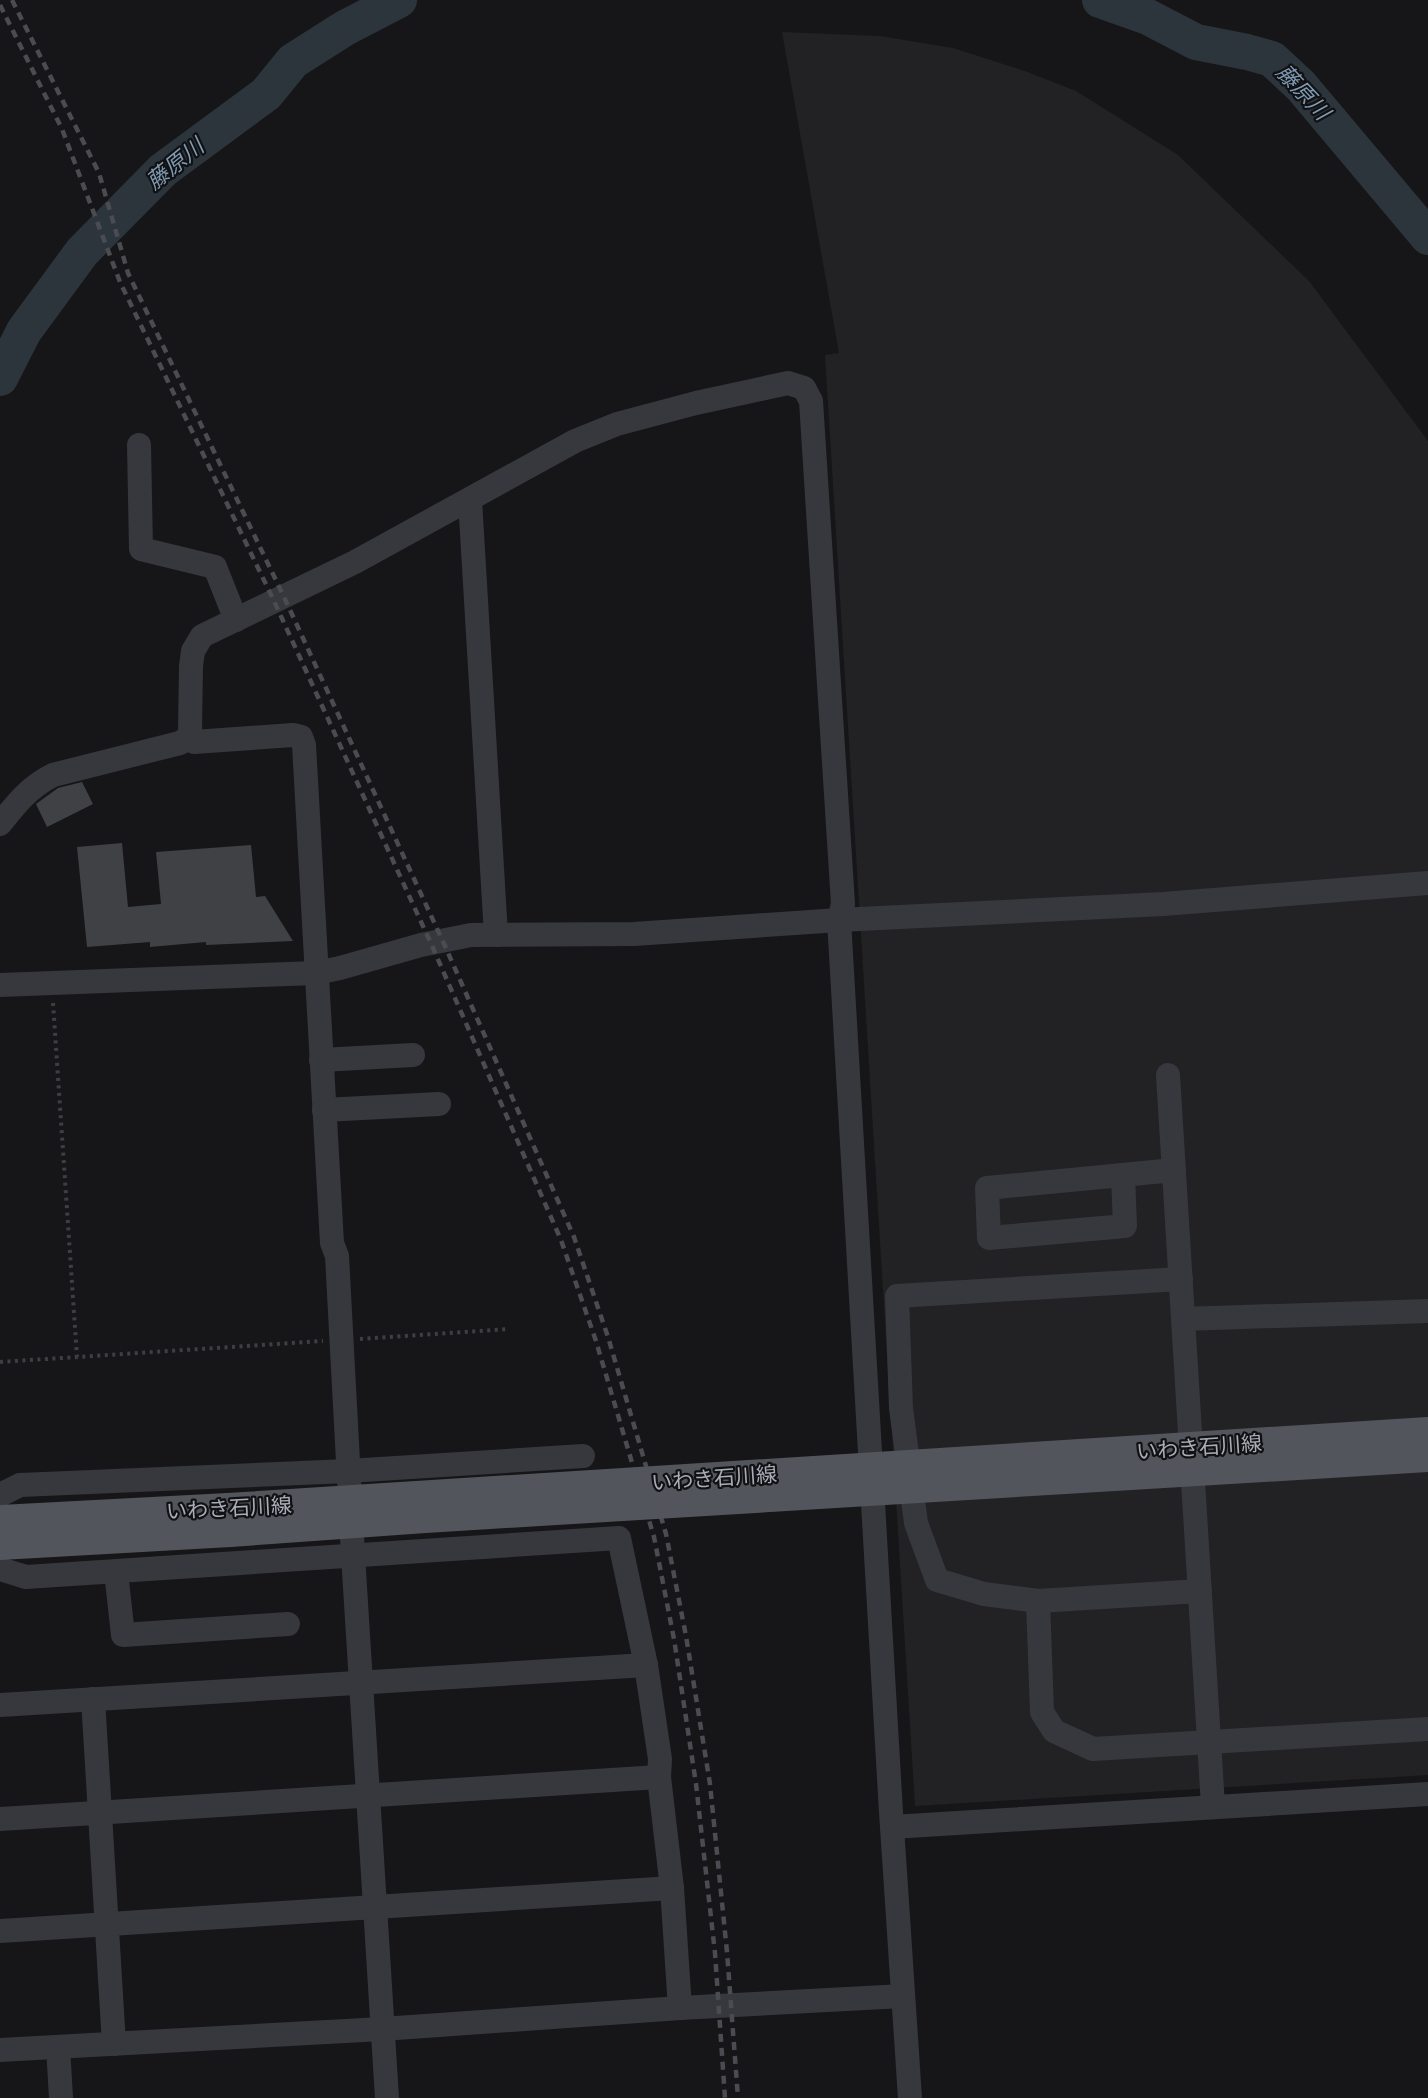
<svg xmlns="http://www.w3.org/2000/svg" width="1428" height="2098" font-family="'Work Sans','Noto Sans JP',sans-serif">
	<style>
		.built { fill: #222225 }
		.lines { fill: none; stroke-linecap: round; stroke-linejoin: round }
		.river { stroke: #2c353c; stroke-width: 36 }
		.building { fill: #404145 }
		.path { stroke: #3d3f44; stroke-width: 4; stroke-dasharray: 3 4.5; stroke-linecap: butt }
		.minor { stroke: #37383d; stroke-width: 24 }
		.major { stroke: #53555c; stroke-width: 30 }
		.rail { stroke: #4a4c52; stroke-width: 4.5; stroke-dasharray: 8 6; stroke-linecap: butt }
		.major-bridge { stroke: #53555c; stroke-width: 30 }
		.labels { text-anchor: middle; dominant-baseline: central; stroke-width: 4.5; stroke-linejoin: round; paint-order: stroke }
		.street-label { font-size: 21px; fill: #a8adb8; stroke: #111113 }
		.water-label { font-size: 22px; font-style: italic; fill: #7f9bb3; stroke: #111113 }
	</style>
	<rect width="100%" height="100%" fill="#161618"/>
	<polygon class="built" points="782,32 880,36 953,48 1025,71 1076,91 1178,155 1309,281 1428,441 1428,1775 915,1806 825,355 839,353"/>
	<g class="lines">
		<g class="river">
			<polyline points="1100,0 1148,17 1196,42 1247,52 1272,59 1301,86 1428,237"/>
			<polyline points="0,378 24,331 82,252 163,170 266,94 293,61 345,28 399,0"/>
		</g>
	</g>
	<g class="building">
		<polygon points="82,782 93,804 47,827 36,804 58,788"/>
		<polygon points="122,843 128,907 161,904 156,852 251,845 256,897 265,896 293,941 206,945 206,942 150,947 150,942 87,947 77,847"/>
	</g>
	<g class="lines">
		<g class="path">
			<polyline points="53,1003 77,1357"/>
			<polyline points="360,1339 508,1329"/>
			<polyline points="0,1362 323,1341"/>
		</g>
		<g class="minor">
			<polyline points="139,445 141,549 215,567 236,620"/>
			<polyline points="470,500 496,935"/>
			<polyline points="188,738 194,742 293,735 301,737 304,745 332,1243 337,1256 353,1555 387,2098"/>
			<path d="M0 824C17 803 28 788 53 775L180 743 188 738 190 731 191 666 193 651 202 636 355 562 575 441 617 424 696 403 788 383 804 388 811 401 843 904 839 920 891 1812 910 2098"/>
			<polyline points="0,985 316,973 340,968 421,945 471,935 634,934 839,920 1163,904 1428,883"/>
			<polyline points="321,1060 413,1055"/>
			<polyline points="1168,1075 1213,1806"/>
			<polyline points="324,1110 439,1104"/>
			<polyline points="1123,1175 1125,1226 989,1238 987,1188 1174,1170"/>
			<polyline points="1181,1279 897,1296 901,1408 916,1523 937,1580 984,1594 1038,1601 1200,1591"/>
			<polyline points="1183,1319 1428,1311"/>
			<polyline points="0,1495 20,1485 348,1471 583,1456"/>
			<polyline points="0,1569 26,1577 619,1538 646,1665 660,1759 659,1777 672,1888 680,2008"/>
			<polyline points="116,1572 123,1635 288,1624"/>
			<polyline points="1038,1601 1042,1712 1054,1731 1093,1749 1428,1729"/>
			<polyline points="93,1699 114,2044"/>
			<polyline points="0,1705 646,1665"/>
			<polyline points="0,1819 659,1777"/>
			<polyline points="892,1827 1428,1794"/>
			<polyline points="0,1931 672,1888"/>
			<polyline points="58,2047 61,2098"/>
			<polyline points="0,2050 382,2029 680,2008 903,1996"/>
		</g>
		<g class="major">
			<polyline points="0,1520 228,1508"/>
			<polyline points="0,1545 230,1532"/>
		</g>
		<g class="rail">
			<polyline points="12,0 99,173 128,273 284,597 445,946 574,1237 608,1337 666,1534 686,1636 710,1784 727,1952 738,2098"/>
			<polyline points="0,5 62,129 120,282 274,601 433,948 561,1240 596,1341 654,1537 674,1639 696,1784 715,1953 725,2098"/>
		</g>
		<g class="major-bridge">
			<polyline points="228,1508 1428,1432"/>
			<polyline points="230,1532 425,1518 1428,1457"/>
		</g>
	</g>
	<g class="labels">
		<g class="street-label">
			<text transform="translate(1199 1447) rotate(-4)">いわき石川線</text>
			<text transform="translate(714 1478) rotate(-4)">いわき石川線</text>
			<text transform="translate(229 1508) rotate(-3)">いわき石川線</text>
		</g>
		<g class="water-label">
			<text transform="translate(1303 92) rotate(47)">藤原川</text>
			<text transform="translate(175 164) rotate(-39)">藤原川</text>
		</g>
	</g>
</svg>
